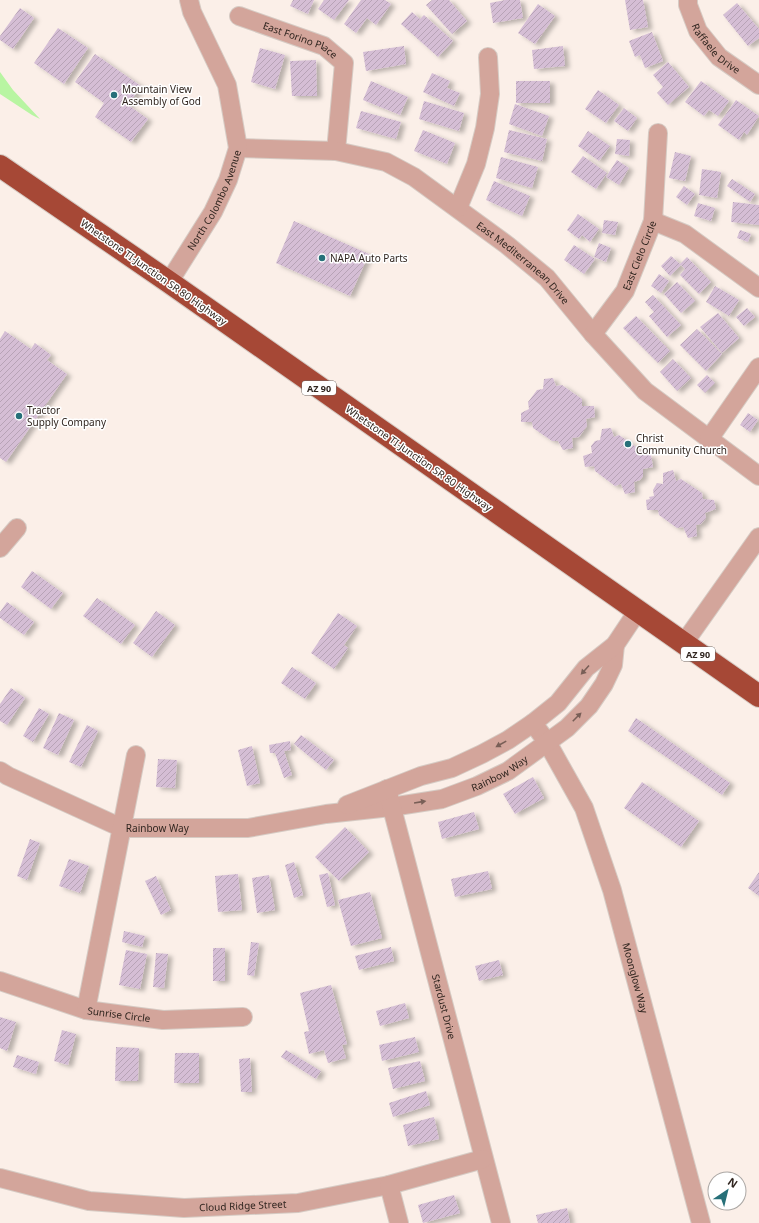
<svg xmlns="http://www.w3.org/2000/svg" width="759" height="1223" font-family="'Noto Sans',sans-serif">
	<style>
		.grass { fill: #b8f5a2 }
		.building { fill: url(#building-hatch); filter: url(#shadow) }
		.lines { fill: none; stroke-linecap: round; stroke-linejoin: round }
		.minor-casing { stroke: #d6cbc4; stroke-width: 20 }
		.highway-casing { stroke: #d6cbc4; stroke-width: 24 }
		.minor { stroke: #d3a59b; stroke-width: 18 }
		.highway { stroke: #a64836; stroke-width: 22 }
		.oneway { fill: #795f57 }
		.poi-dot { fill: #277079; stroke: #fff; stroke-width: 1.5 }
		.labels { text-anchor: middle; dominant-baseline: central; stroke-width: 3; stroke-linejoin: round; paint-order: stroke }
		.shield { fill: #fff; stroke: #6e6662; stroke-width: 1 }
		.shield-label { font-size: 9px; font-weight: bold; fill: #30251f }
		.street-label { font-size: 10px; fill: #30251f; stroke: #fff }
		.poi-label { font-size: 10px; fill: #30251f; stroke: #fff; text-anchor: start }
	</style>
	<defs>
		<pattern id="building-hatch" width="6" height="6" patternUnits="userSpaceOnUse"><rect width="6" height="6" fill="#d5bed5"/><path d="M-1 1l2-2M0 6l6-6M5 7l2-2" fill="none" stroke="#b7a3b6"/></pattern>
		<filter id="shadow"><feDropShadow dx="4.5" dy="2.5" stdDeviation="2" flood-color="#0004"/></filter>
	</defs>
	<rect width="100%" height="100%" fill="#fbefe8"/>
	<polygon class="grass" points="0,72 13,90 40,119 32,115 0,94"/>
	<g class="building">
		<polygon points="293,0 314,0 308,14 290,6"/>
		<polygon points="324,0 349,0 334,20 318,9"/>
		<polygon points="361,0 385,0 391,4 376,25 367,18 356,33 344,24"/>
		<polygon points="432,0 449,0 467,21 452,34 426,5"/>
		<polygon points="505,0 520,0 523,18 493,23 490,3"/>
		<polygon points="625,0 643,0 648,27 630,30"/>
		<polygon points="737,3 759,29 759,38 748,46 723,15"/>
		<polygon points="538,4 555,16 535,44 518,33"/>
		<polygon points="20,8 34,18 13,49 0,40 0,36"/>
		<polygon points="412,12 420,19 424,15 453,41 438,57 401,24"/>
		<polygon points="58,28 88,48 64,84 34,63"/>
		<polygon points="652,32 663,61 645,68 640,55 635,57 629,41"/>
		<polygon points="404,46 406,64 366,71 363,52"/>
		<polygon points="563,46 565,66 534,69 532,50"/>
		<polygon points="260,48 285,55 275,89 251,82"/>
		<polygon points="95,54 141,86 128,105 148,119 131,142 95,117 104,103 75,82"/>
		<polygon points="316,60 317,96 292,96 290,61"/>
		<polygon points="668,62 689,87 668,105 657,93 663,87 653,75"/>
		<polygon points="432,73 450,81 447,88 460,93 454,106 423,92"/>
		<polygon points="371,81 408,97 400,115 363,100"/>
		<rect x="516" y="81" width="34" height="22"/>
		<polygon points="701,81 729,101 718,116 709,110 704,116 685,102"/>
		<polygon points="598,90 619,105 606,123 585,109"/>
		<polygon points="736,100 759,116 747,135 744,132 739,140 718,125"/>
		<polygon points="424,101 464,113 459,131 419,119"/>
		<polygon points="515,104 549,116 542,136 509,124"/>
		<polygon points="624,108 637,118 628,131 614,121"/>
		<polygon points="361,111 401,122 396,139 356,128"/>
		<polygon points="423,130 455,143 447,164 414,151"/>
		<polygon points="509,130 547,139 542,161 504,152"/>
		<polygon points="588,131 610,146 599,161 578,146"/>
		<polygon points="617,139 630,140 629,156 615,154"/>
		<polygon points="675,152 691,156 685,181 669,178"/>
		<polygon points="583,156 607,173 596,189 571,172"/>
		<polygon points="501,157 538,167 532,188 496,178"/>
		<polygon points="617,160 629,168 619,185 606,177"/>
		<polygon points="702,169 721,172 717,198 699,195"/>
		<polygon points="732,179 755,194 750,202 727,186"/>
		<polygon points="494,181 530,196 522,216 486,200"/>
		<polygon points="684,186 695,194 687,205 676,197"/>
		<polygon points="733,202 759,205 759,225 731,222"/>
		<polygon points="698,203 715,208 711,221 694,216"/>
		<polygon points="578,214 599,229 590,242 582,235 579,239 567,230"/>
		<polygon points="604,220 618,222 615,235 602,233"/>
		<polygon points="294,221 369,254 350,296 276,263"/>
		<polygon points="740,230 751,234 748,242 737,238"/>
		<polygon points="599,243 611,248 606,262 594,257"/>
		<polygon points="574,245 595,259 584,274 564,260"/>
		<polygon points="671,256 680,264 687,257 711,282 699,294 680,275 685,269 681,265 670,276 661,266"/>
		<polygon points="659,274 669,281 661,293 651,286"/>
		<polygon points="677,282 695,301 681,313 664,294"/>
		<polygon points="715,286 739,300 729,316 706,302"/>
		<polygon points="653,295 681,325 667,337 649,316 654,312 645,302"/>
		<polygon points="747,308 755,317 744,326 736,317"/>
		<polygon points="718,313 739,338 722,353 700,327"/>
		<polygon points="636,316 670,351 658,363 623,328"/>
		<polygon points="697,329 722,354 706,371 680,345"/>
		<polygon points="5,331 31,349 35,343 51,355 47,360 67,374 6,462 0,458 0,339"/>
		<polygon points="673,359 691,378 677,391 660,372"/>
		<polygon points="707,375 715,383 705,393 697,385"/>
		<polygon points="553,378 556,386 562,385 582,399 582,406 594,406 595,417 586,419 587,426 579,437 572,438 573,448 563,450 558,441 552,441 533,428 532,422 521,422 521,413 529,409 528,402 537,390 543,389 544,379"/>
		<polygon points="748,413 758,420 750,432 740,425"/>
		<polygon points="611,428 614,437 619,435 639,449 641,455 651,455 653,467 643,469 643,476 640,480 634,482 635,492 625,494 621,484 615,486 595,471 594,466 585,467 583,456 592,453 591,446 595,441 600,440 602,429"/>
		<polygon points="673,470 676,481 681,479 702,493 703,499 714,500 716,509 705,513 706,518 701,524 696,525 697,536 688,538 683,527 677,528 659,515 658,510 647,510 646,500 650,499 649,497 654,496 653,490 657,483 663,484 663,473"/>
		<polygon points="32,571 63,593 51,609 21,587"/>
		<polygon points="97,598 135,625 121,644 83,616"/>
		<polygon points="7,602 34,622 24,635 0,618 0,612"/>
		<polygon points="156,611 175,625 152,657 133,643"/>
		<polygon points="338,613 357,626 344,645 348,648 334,669 311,653"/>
		<polygon points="292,667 316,683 305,699 281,683"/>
		<polygon points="11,688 25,698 7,725 0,721 0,704"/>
		<polygon points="39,708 49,714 33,742 23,736"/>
		<polygon points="59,713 74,720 58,755 43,748"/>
		<polygon points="636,718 730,783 722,795 628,731"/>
		<polygon points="87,725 98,731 81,767 69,762"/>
		<polygon points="301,735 334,760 326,770 294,744"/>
		<polygon points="290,741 291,750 284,751 292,775 284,778 275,753 270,753 269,745"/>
		<polygon points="252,746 260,783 247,786 238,750"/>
		<polygon points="158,759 177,760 175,788 156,787"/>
		<polygon points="533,777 544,798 515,814 503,794"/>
		<polygon points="642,782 699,821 681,847 624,808"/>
		<polygon points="474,812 479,829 442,839 438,822"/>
		<polygon points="345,827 369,852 339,881 315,857"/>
		<polygon points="30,839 40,843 27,880 17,876"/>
		<polygon points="69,859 89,866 80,893 59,886"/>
		<polygon points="294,862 303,895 294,898 285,865"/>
		<polygon points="488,871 492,889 455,897 451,879"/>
		<polygon points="759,872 759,896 748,888"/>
		<polygon points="328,873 335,905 327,907 319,875"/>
		<polygon points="238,874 242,910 218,912 215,876"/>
		<polygon points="269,875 275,910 257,913 252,878"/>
		<polygon points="156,876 171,910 161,915 145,881"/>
		<polygon points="370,892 382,938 351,946 338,900"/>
		<polygon points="124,931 145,936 142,947 122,942"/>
		<polygon points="251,942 259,943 254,976 247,975"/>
		<polygon points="391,947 394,961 359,970 355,956"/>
		<rect x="213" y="948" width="12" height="33"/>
		<polygon points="126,950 147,954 140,989 119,985"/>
		<polygon points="156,953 168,954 164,988 153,987"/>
		<polygon points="499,960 503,975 479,981 475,966"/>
		<polygon points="331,985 347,1044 342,1045 346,1058 328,1063 324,1050 309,1054 304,1032 309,1031 300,993"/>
		<polygon points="405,1003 409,1018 380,1026 376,1011"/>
		<polygon points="0,1017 16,1022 7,1051 0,1048"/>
		<polygon points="62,1030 76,1034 68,1065 54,1061"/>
		<polygon points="415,1037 419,1052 382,1061 379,1045"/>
		<polygon points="116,1047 139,1048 138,1081 115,1081"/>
		<polygon points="286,1050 321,1071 316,1079 281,1057"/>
		<polygon points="175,1053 199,1053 199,1083 174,1083"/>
		<polygon points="17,1055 39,1062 36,1074 13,1067"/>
		<polygon points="250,1058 252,1092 241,1092 239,1059"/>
		<polygon points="420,1061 425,1081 393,1089 388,1068"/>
		<polygon points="426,1091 430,1105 393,1117 389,1103"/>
		<polygon points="434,1117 439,1139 408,1146 403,1125"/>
		<polygon points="454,1195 460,1213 423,1223 418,1205"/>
		<polygon points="567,1208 570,1223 538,1223 536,1215"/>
	</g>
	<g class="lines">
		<defs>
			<g id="minor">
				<path id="s1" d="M688 0V5L698 31 719 57 759 85"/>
				<path id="s2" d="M239 16 324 46 344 63 336 151"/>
				<path id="s3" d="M238 148 336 151 386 162 414 177 507 245 547 278 593 334 645 391 759 476"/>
				<polyline points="458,208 476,164 485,128 490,94 488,57"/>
				<polyline points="653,221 685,234 759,288"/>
				<path id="s4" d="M169 282 213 212 228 180 238 148 227 85 192 12 189 0"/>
				<path id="s5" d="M593 334 625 291 653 221 658 133"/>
				<polyline points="709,439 759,367"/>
				<polyline points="0,548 17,528"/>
				<polyline points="684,643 759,537"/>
				<path id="s6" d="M533 723 547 742 584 808 612 890 701 1223"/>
				<path id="s7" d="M0 771 8 776 122 828H248L326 814 391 807 442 799 477 786 508 771 567 728 589 706 604 684 613 665 615 645"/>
				<path id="s8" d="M387 789 501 1223"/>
				<polyline points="347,805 421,776 452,768 482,754 508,740 533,723 558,703 586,668 615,645 637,612"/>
				<path id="s9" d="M0 981 86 1010 163 1020 243 1017"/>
				<polyline points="86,1010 136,755"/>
				<path id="s10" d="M0 1178 89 1201 184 1208 298 1203 389 1185 483 1159"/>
				<polyline points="389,1185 399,1223"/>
			</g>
			<polyline id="highway" points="0,166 169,282 759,696"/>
		</defs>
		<use href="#minor" class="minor-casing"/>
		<use href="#highway" class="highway-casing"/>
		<use href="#minor" class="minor"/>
		<use href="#highway" class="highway"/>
	</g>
	<defs><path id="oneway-solid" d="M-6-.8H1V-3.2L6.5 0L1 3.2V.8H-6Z"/></defs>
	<g class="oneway">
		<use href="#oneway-solid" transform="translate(585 670) rotate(132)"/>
		<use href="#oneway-solid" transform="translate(577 717) rotate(-45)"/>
		<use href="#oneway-solid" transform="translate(501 744) rotate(151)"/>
		<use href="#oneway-solid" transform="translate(420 802) rotate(-9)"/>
	</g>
	<g class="poi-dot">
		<circle cx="114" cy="95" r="4"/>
		<circle cx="322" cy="258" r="4"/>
		<circle cx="19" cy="416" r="4"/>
		<circle cx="628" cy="444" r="4"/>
	</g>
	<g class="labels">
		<g class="shield">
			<rect x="302" y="381" width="34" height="14" rx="3"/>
			<rect x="681" y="647" width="34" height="14" rx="3"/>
		</g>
		<g class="shield-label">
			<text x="319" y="388">AZ 90</text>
			<text x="698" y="654">AZ 90</text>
		</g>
		<g class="street-label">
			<text stroke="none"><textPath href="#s2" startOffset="66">East Forino Place</textPath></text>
			<text stroke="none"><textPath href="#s1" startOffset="58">Raffaele Drive</textPath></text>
			<text stroke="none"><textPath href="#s4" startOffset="94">North Colombo Avenue</textPath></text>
			<text stroke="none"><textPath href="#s5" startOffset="92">East Cielo Circle</textPath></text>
			<text stroke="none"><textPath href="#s3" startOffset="320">East Mediterranean Drive</textPath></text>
			<text transform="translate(154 272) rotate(35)">Whetstone TI-Junction SR 80 Highway</text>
			<text transform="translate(419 458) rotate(35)">Whetstone TI-Junction SR 80 Highway</text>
			<text stroke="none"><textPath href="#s7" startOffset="520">Rainbow Way</textPath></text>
			<text stroke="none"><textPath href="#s7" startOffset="170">Rainbow Way</textPath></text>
			<text stroke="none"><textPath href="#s6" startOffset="277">Moonglow Way</textPath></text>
			<text stroke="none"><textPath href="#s8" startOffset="225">Stardust Drive</textPath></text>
			<text stroke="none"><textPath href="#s9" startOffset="124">Sunrise Circle</textPath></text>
			<text stroke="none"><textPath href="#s10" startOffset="246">Cloud Ridge Street</textPath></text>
		</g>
		<g class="poi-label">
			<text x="122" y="89">Mountain View<tspan x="122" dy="12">Assembly of God</tspan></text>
			<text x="330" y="258">NAPA Auto Parts</text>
			<text x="27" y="410">Tractor<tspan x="27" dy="12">Supply Company</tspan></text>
			<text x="636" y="438">Christ<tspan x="636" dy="12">Community Church</tspan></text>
		</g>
	</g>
	<g transform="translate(727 1191) rotate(35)"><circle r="19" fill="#ffffff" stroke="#aca8a5"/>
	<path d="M0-3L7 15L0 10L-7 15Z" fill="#277079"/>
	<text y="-6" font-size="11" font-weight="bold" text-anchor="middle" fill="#30251f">N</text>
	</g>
</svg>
